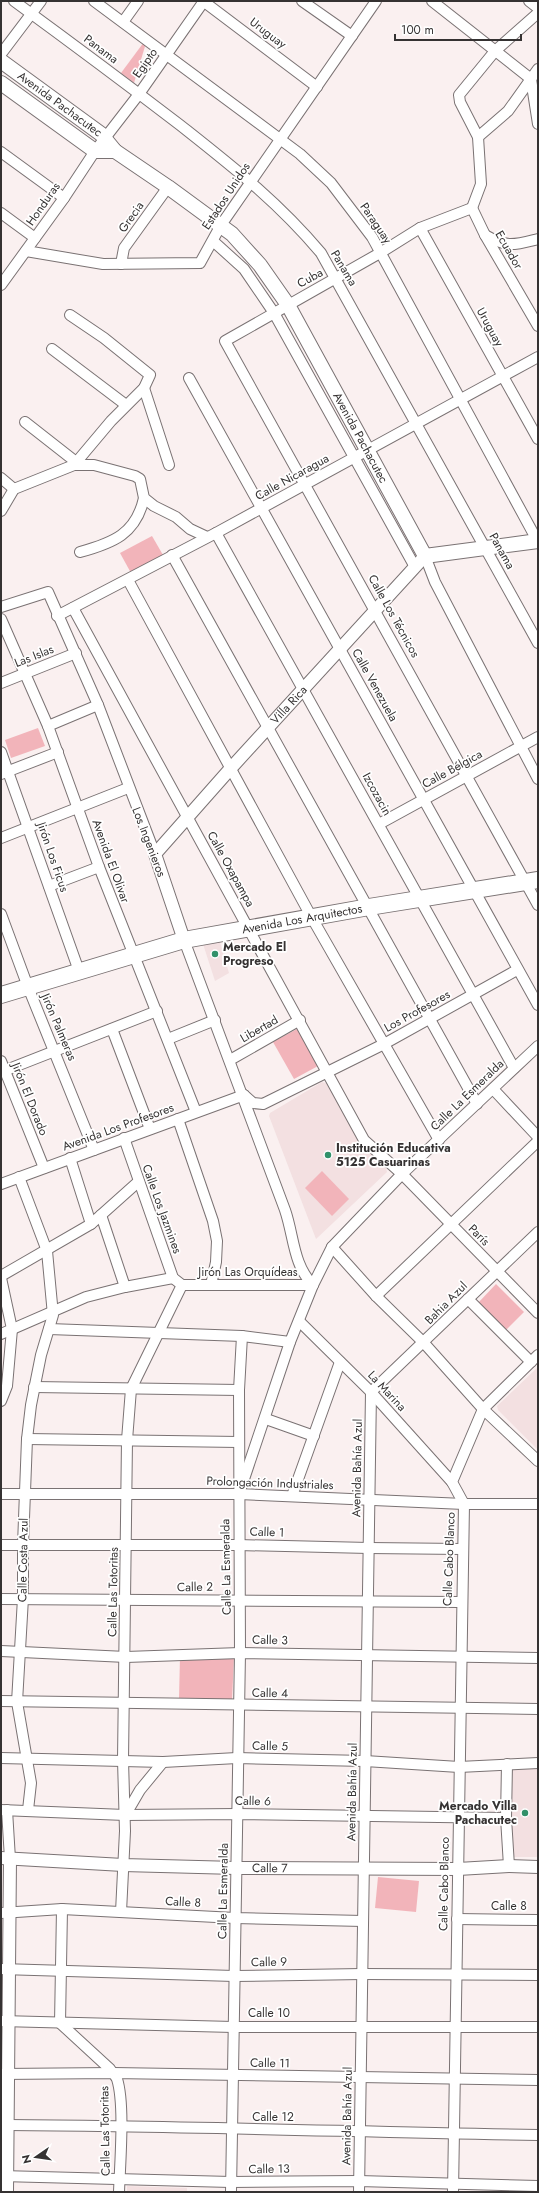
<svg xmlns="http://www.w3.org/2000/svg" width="539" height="2193" font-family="Jost,sans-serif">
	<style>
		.built { fill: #f3e0e1 }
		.green { fill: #f2b4ba }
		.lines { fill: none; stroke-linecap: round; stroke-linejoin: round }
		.minor-casing { stroke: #7a7273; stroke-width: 12 }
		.tertiary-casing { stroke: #7a7273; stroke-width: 14 }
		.secondary-casing { stroke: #7a7273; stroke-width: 16 }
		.primary-casing { stroke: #7a7273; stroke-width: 18 }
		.minor { stroke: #fff; stroke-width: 10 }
		.tertiary { stroke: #fff; stroke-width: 12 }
		.secondary { stroke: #fff; stroke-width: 14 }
		.primary { stroke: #fff; stroke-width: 16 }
		.poi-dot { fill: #31916a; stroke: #fff; stroke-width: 1.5 }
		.labels { text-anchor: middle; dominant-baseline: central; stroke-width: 3.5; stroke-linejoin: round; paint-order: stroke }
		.street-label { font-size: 12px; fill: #353232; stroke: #fff }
		.poi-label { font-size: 12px; font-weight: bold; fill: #353232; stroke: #fff; text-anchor: start }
	</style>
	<rect width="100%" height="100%" fill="#faf0f0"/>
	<g class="built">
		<polygon points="219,939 229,973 215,981 203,944"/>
		<polygon points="322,1082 329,1084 360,1142 386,1168 387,1172 316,1239 269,1116 270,1113"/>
		<polygon points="538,1367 538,1450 498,1410 497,1406"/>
		<polygon points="511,1768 538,1768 538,1857 512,1857"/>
		<polygon points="127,2186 187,2188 187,2192 127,2192"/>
	</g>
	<g class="green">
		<polygon points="144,42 146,43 134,83 121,73"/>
		<polygon points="152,536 163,555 131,573 120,553"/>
		<polygon points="38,728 45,746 11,758 5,740"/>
		<polygon points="297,1029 318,1066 294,1079 273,1042"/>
		<polygon points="322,1171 349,1199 332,1216 305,1188"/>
		<polygon points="496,1284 524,1312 506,1330 478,1303"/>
		<polygon points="180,1656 234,1656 232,1701 179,1699"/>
		<polygon points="378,1877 419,1881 416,1912 375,1908"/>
	</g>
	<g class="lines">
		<defs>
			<g id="minor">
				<path d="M14 1C70 42 125 83 180 125 233 167 277 201 321 253L538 643"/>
				<polyline points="94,1 300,154 331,183 372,237 538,542"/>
				<polyline points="203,1 317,87"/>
				<polyline points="302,1 352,36"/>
				<polyline points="432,1 531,79 538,124"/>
				<polyline points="529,1 538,8"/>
				<polyline points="123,22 138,1"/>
				<polyline points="1,54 41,1"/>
				<polyline points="478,137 508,111 538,69"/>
				<polyline points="1,152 64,198"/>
				<polyline points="472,208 420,228 380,253 225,341 538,905"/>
				<polyline points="472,208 481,184 478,137 460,102 459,95 495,51 538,13"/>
				<polyline points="472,208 485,235 538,326"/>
				<polyline points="1,213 35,238"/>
				<polyline points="420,228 538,439"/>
				<path d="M485 235C507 248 514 245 538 239"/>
				<polyline points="213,241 244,269 274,313 415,567"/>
				<polyline points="26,251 103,264 200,263 221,225 376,1"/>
				<polyline points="121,264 124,248 168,187"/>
				<polyline points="1,285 64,198 95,151 139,94 204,1"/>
				<polyline points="70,315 104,338 150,375 144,388 111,421 74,465"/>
				<polyline points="52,349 126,405"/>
				<polyline points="189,378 538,1005"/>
				<polyline points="144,388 169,465"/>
				<polyline points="25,422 76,462"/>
				<polyline points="1,478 14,489"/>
				<polyline points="1,511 14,489 74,465 94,465 135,476 140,479 144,498 154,506 176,517 190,529 207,537"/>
				<polyline points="216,533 514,1068"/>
				<path d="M80 552C113 543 136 534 144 498"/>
				<polyline points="172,555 477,1104"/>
				<polyline points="425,556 435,582 538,779"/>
				<polyline points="128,580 312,918 439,1140"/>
				<polyline points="1,607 48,592 98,705 155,854"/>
				<polyline points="73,608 364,1140 402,1174 538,1313"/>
				<polyline points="57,616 216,533 538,357"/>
				<polyline points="1,619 48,726 99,867 196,1112"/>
				<polyline points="1,683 76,653"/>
				<polyline points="48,726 98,705"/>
				<polyline points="1,752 79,971"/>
				<polyline points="1,774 58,752"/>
				<polyline points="379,824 538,737"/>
				<polyline points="1,838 128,788"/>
				<polyline points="49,886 99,867"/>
				<polyline points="1,914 28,987 94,1150"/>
				<path d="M184 940C218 1030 251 1120 285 1210 294 1236 293 1265 313 1285"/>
				<polyline points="112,1029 150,1129"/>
				<polyline points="168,1039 215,1020"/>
				<polyline points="230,1060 300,1020"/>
				<polyline points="1,1061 44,1168"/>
				<polyline points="1,1072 157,1011"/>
				<polyline points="493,1089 538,1137"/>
				<polyline points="244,1095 253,1103 263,1104 384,1044 517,970"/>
				<polyline points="178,1119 213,1221 217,1241 216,1262 211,1285"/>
				<polyline points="124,1138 173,1278 182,1285 313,1285"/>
				<polyline points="70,1158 91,1224"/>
				<polyline points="19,1177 47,1251 53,1315 41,1355 31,1405 27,1439 23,1545 23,1598 17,1702 31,1783 28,1810"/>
				<polyline points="1,1184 244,1095"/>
				<polyline points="101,1215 125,1287"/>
				<polyline points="332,1247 376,1296 424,1343 483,1409 538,1461"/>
				<polyline points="1,1276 91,1224 138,1182"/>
				<polyline points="1,1278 12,1329 7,1386 1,1401"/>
				<polyline points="376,1296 538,1141"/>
				<polyline points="468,1299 531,1362"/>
				<polyline points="299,1321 371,1392 452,1482"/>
				<polyline points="49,1329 242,1336 290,1342"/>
				<polyline points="1,1334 86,1297 125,1287 173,1278"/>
				<polyline points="34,1387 239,1390"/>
				<polyline points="266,1419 314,1436"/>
				<polyline points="27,1439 239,1442"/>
				<polyline points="241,1488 290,1342 313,1285 332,1247 402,1174 538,1046"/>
				<polyline points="1,1494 239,1494 464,1504 538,1504"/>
				<polyline points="292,1496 340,1362"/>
				<polyline points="1,1545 238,1545 369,1548 462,1549"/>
				<polyline points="1,1599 461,1602"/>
				<polyline points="1,1651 126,1657 240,1653 538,1658"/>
				<polyline points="1,1701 538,1709"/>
				<polyline points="1,1758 163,1762 237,1758 365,1761 459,1767 538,1763"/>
				<polyline points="507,1764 506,1818 509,1866"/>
				<polyline points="1,1810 125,1815 237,1814 506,1818"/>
				<polyline points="7,1810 10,1859"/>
				<polyline points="126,1814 140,1790 163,1762"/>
				<path d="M62 1909 60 2023 110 2069C112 2072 115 2075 117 2079 125 2104 120 2163 119 2192"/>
				<polyline points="121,1912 125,1831 123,1760 127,1440 131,1389 182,1285"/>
				<polyline points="1,1913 62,1909 235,1918 363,1921"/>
				<polyline points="457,1919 538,1920"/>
				<polyline points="1,1969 234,1976 362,1974 538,1975"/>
				<polyline points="1,2021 233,2027 538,2027"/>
				<polyline points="1,2074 113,2073 538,2080"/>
				<path d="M8 2125C184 2126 361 2132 538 2135"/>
				<polyline points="1,2176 231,2182 359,2181 538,2186"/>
				<polyline points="231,2192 240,1653 239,1390 242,1336"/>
				<polyline points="359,2192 371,1392 538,1232"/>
				<polyline points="453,2192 464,1504 452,1482 483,1409 538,1355"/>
			</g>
			<g id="tertiary">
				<path id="s1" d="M184 940 155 854 231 768 425 556"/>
				<path id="s2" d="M1 1858 123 1865 236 1868 458 1869 509 1866 538 1867"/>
				<polyline points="7,2192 10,1859"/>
			</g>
			<g id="secondary">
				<path id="s3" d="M1 61 101 134 115 151 168 187 232 234 260 265 288 305 425 556 538 541"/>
				<polyline points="1,83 95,151 115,151"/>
			</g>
			<g id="primary">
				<path id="s4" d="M1 995 184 940 369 907 538 880"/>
			</g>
		</defs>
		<use href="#minor" class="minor-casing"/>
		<use href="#tertiary" class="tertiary-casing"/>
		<use href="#secondary" class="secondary-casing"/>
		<use href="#primary" class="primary-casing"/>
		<use href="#minor" class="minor"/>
		<use href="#tertiary" class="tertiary"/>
		<use href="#secondary" class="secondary"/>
		<use href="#primary" class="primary"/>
	</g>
	<g class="poi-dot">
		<circle cx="215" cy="954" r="4"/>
		<circle cx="328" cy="1155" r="4"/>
		<circle cx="525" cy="1813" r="4"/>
	</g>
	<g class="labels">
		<g class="street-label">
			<text transform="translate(268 33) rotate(37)">Uruguay</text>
			<text transform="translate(101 49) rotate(37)">Panama</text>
			<text transform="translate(145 63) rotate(-55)">Egipto</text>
			<text stroke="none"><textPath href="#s3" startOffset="73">Avenida Pachacutec</textPath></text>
			<text transform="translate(226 196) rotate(-57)">Estados Unidos</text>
			<text transform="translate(43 204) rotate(-55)">Honduras</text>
			<text transform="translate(131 217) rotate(-55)">Grecia</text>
			<text transform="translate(376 223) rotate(56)">Paraguay</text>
			<text transform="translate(509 250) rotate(60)">Ecuador</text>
			<text transform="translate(344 268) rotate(59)">Panama</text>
			<text transform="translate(310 278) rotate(-29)">Cuba</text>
			<text transform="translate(490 327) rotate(61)">Uruguay</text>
			<text stroke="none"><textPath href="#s3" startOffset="531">Avenida Pachacutec</textPath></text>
			<text transform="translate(292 477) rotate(-29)">Calle Nicaragua</text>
			<text transform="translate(502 551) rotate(61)">Panama</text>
			<text transform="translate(394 616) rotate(61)">Calle Los Técnicos</text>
			<text transform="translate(34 656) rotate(-22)">Las Islas</text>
			<text transform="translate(375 685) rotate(61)">Calle Venezuela</text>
			<text stroke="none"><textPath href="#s1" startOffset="291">Villa Rica</textPath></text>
			<text transform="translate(452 769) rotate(-29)">Calle Bélgica</text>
			<text transform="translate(377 794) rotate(61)">Izcozacin</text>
			<text transform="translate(149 842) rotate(69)">Los Ingenieros</text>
			<text transform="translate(53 857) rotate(71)">Jirón Los Ficus</text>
			<text transform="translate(111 861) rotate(70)">Avenida El Olivar</text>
			<text transform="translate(231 869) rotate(61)">Calle Oxapampa</text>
			<text stroke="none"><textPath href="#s4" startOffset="311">Avenida Los Arquitectos</textPath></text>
			<text transform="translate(417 1011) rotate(-29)">Los Profesores</text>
			<text transform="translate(59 1027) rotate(67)">Jirón Palmeras</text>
			<text transform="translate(259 1029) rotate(-30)">Libertad</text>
			<text transform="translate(467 1095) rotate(-44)">Calle La Esmeralda</text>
			<text transform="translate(30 1099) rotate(68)">Jirón El Dorado</text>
			<text transform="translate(118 1127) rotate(-20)">Avenida Los Profesores</text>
			<text transform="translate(162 1209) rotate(70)">Calle Los Jazmines</text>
			<text transform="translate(479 1235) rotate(45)">París</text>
			<text x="248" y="1272">Jirón Las Orquídeas</text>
			<text transform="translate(446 1303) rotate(-45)">Bahia Azul</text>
			<text transform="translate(387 1391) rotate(47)">La Marina</text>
			<text transform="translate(357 1468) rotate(-89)">Avenida Bahía Azul</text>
			<text transform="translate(270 1483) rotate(2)">Prolongación Industriales</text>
			<text transform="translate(267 1532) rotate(2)">Calle 1</text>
			<text transform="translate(449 1559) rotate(-88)">Calle Cabo Blanco</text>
			<text transform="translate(23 1560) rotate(-89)">Calle Costa Azul</text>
			<text transform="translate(226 1567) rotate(-91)">Calle La Esmeralda</text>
			<text transform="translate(195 1587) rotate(-1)">Calle 2</text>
			<text transform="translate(113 1592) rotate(-89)">Calle Las Totoritas</text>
			<text transform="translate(270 1640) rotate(1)">Calle 3</text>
			<text transform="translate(270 1693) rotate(1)">Calle 4</text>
			<text transform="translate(270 1746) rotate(1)">Calle 5</text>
			<text transform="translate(352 1792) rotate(-89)">Avenida Bahía Azul</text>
			<text transform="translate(253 1801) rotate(1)">Calle 6</text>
			<text stroke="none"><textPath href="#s2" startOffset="269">Calle 7</textPath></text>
			<text transform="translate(444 1884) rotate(-89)">Calle Cabo Blanco</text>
			<text transform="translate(223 1891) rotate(-89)">Calle La Esmeralda</text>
			<text transform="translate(183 1902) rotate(3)">Calle 8</text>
			<text x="509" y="1906">Calle 8</text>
			<text transform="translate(269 1962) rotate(-1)">Calle 9</text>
			<text x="269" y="2013">Calle 10</text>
			<text transform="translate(270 2063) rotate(1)">Calle 11</text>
			<text transform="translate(347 2116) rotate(-89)">Avenida Bahía Azul</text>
			<text x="273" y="2117">Calle 12</text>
			<text transform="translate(105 2131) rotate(-91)">Calle Las Totoritas</text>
			<text transform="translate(269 2169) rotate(-1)">Calle 13</text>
		</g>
		<g class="poi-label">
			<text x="223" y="947">Mercado El<tspan x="223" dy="14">Progreso</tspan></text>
			<text x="336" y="1148">Institución Educativa<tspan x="336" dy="14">5125 Casuarinas</tspan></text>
			<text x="517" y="1806" text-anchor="end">Mercado Villa<tspan x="517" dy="14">Pachacutec</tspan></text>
		</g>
	</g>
	<rect width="539" height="2193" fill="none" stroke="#353232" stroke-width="4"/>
	<g transform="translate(36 2157) rotate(257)" stroke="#ffffff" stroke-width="3" paint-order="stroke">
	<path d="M0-3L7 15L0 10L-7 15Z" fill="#353232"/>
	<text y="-6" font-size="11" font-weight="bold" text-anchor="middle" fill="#353232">N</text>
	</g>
	<path d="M395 34v6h126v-6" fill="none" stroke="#353232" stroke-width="2"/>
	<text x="401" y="34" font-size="12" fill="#353232" stroke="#ffffff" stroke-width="3" paint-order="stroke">100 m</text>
</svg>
